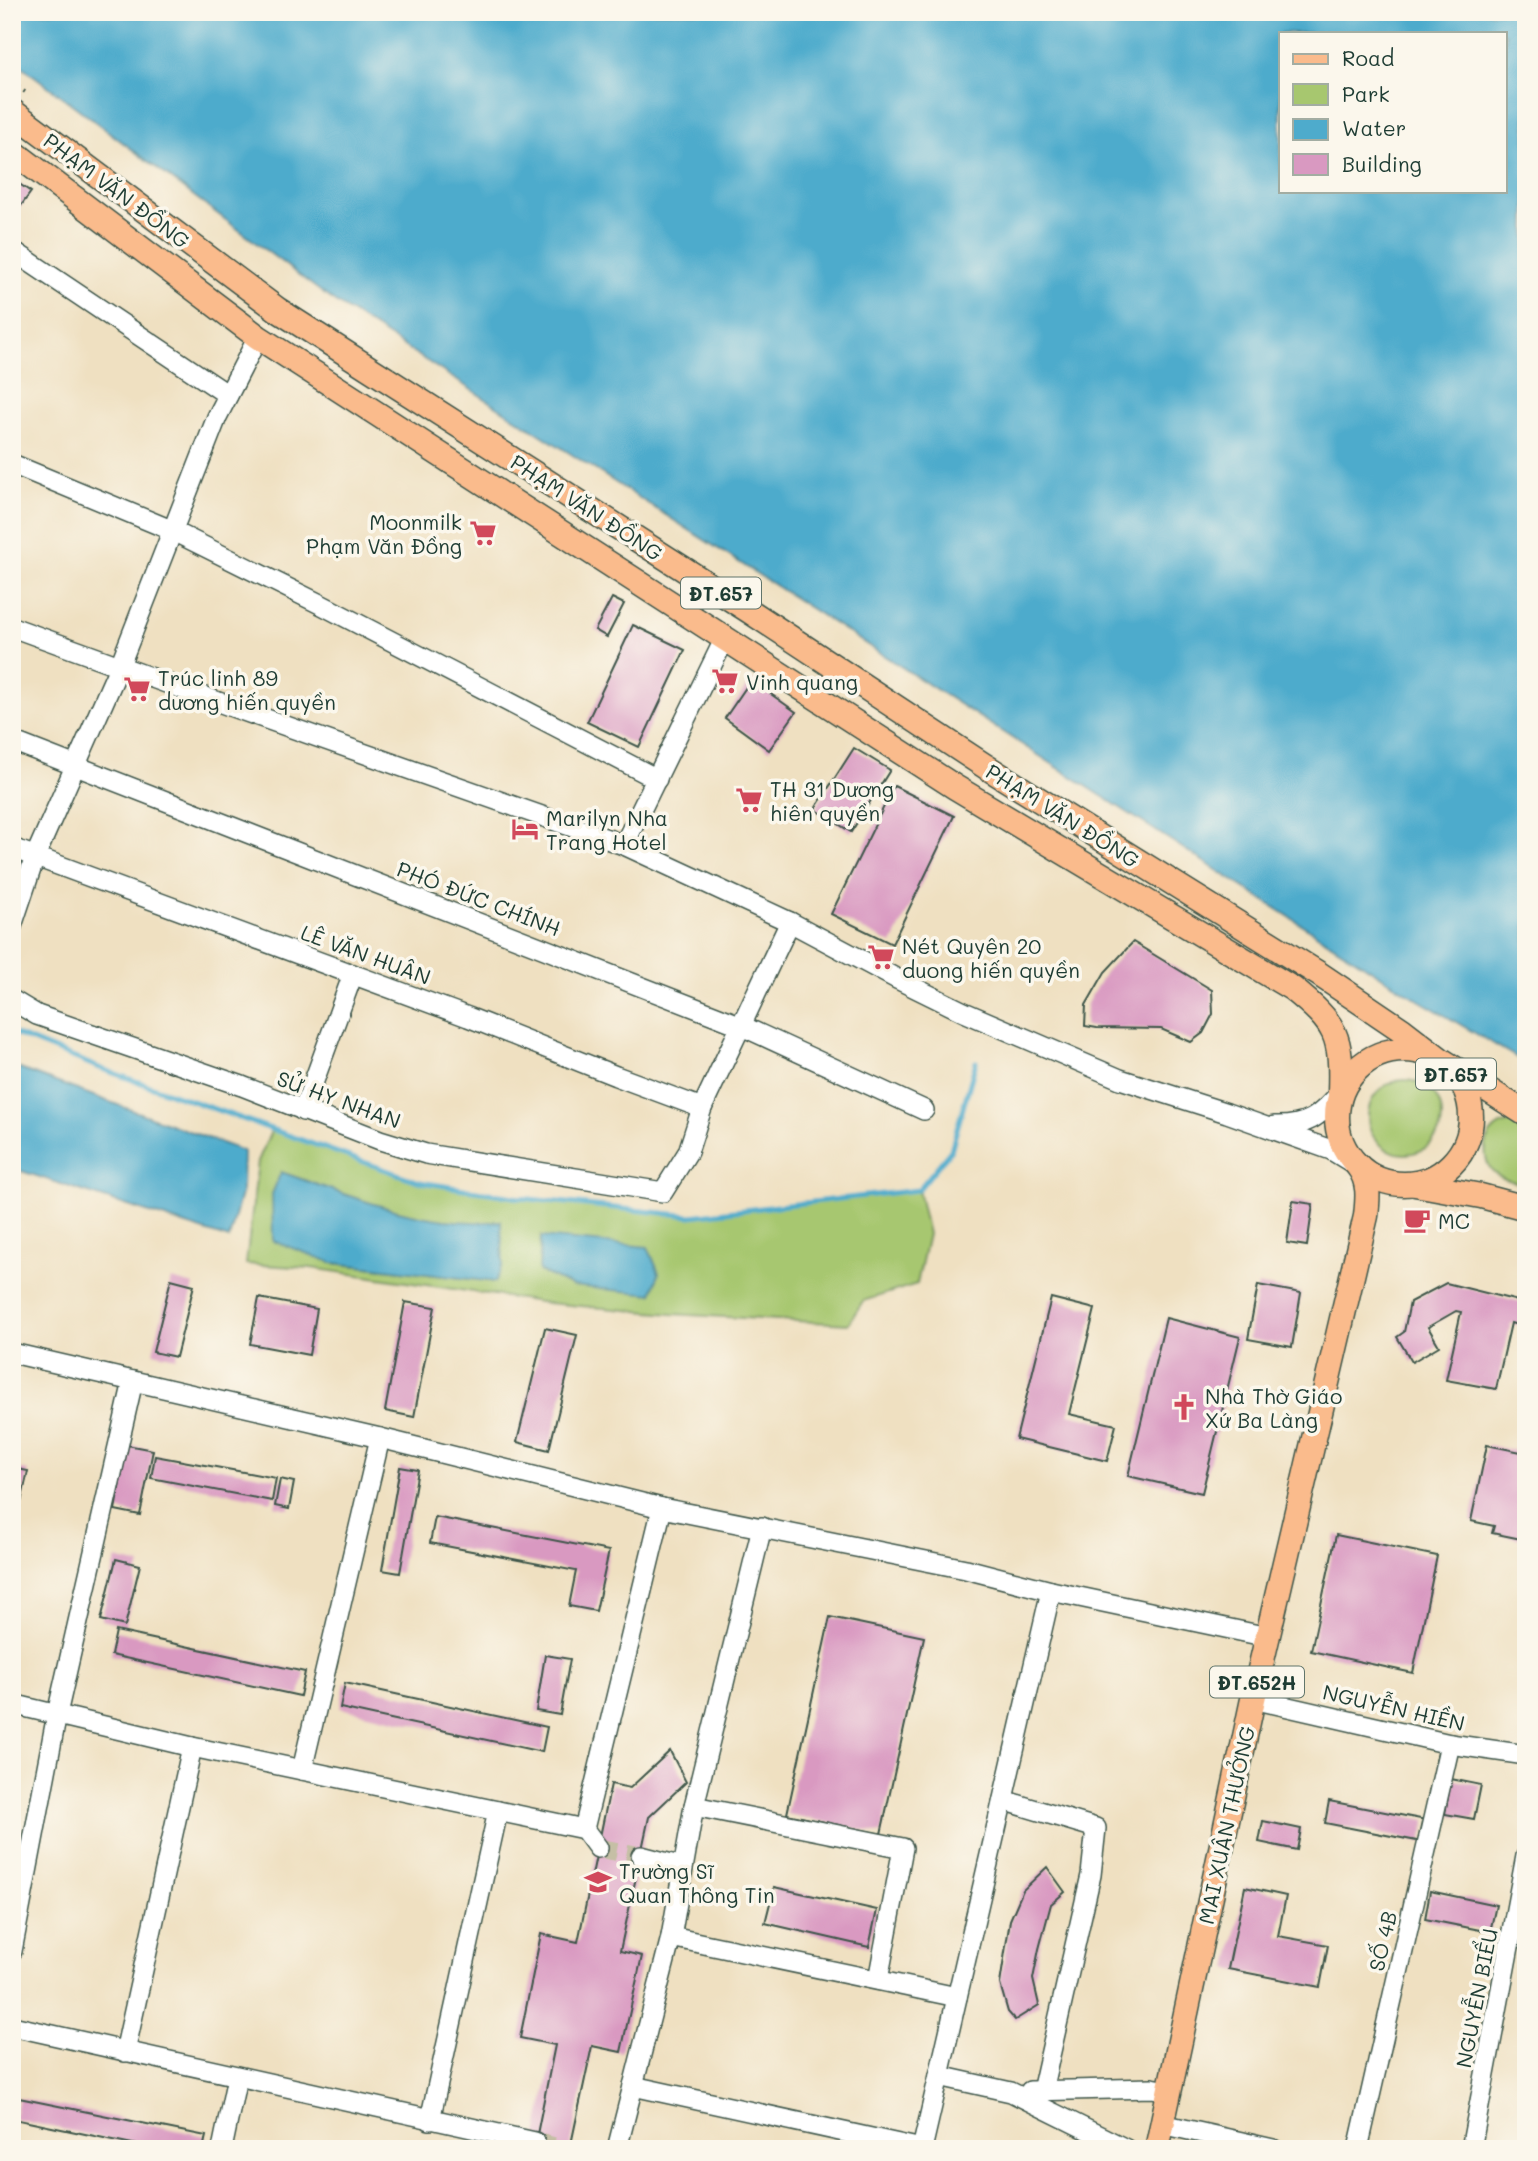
<svg xmlns="http://www.w3.org/2000/svg" width="1538" height="2161" font-family="Mali,sans-serif">
	<style>
		.green { fill: #a7c76f; stroke: #638252; stroke-width: 2; fill-rule: evenodd }
		.water { fill: #4eabcc; stroke: #367480; stroke-width: 2; fill-rule: evenodd }
		.lines { fill: none; stroke-linecap: round; stroke-linejoin: round }
		.stream { stroke: #4eabcc; stroke-width: 5 }
		.building { fill: #d999c1 }
		.minor-tunnel { stroke: #c5bfa5; stroke-width: 19; stroke-dasharray: 19 10; stroke-linecap: butt }
		.minor-casing { stroke: #3e5549; stroke-width: 22 }
		.major-casing { stroke: #3e5549; stroke-width: 27 }
		.path { stroke: #3e5549; stroke-width: 3.5; stroke-dasharray: 2 5; stroke-linecap: butt }
		.minor { stroke: #fff; stroke-width: 19 }
		.major { stroke: #fabb8c; stroke-width: 24 }
		.labels { text-anchor: middle; dominant-baseline: central; stroke-width: 7; stroke-linejoin: round; paint-order: stroke }
		.shield { fill: #fbf7ec; stroke: #61756b; stroke-width: 2 }
		.shield-label { font-size: 19px; font-weight: bold; fill: #1f3d34 }
		.street-label { font-size: 21px; fill: #1f3d34; stroke: #fbf7ec }
		.poi-label { font-size: 21px; fill: #1f3d34; stroke: #fbf7ec; text-anchor: start }
	</style>
	<rect width="100%" height="100%" fill="#fbf7ec"/>
	<filter id="ink" filterUnits="userSpaceOnUse"><feTurbulence type="fractalNoise" baseFrequency=".0143" numOctaves="2"/><feDisplacementMap in="SourceGraphic" scale="14" xChannelSelector="R" yChannelSelector="G"/><feConvolveMatrix kernelMatrix="1 2 1 2 8 2 1 2 1" color-interpolation-filters="sRGB"/></filter>
	<filter id="wash" filterUnits="userSpaceOnUse"><feTurbulence type="fractalNoise" baseFrequency=".00686" numOctaves="4" result="noise"/><feDisplacementMap in="SourceGraphic" scale="28" xChannelSelector="R" yChannelSelector="G"/><feGaussianBlur stdDeviation="1.57" result="paint"/><feColorMatrix in="noise" values="0 0 0 0 0 0 0 0 0 0 0 0 0 0 0 0 0 1.4 0 .05"/><feComposite in="paint" operator="in"/></filter>
	<g filter="url(#wash)">
		<rect width="100%" height="100%" fill="#efe0c1"/>
		<g class="green">
			<circle cx="1405" cy="1117" r="37"/>
			<path d="M1517 1122 1526 1125V1185C1518 1182 1506 1181 1499 1176 1482 1166 1481 1140 1496 1128 1502 1123 1510 1122 1517 1122Z"/>
			<path d="M272 1129 420 1182 520 1198 691 1216 918 1190 928 1234 917 1284 863 1301 848 1324 671 1314 547 1303 311 1268 246 1264 258 1161ZM281 1172C352 1196 426 1229 501 1222L495 1282 333 1263ZM541 1237 572 1286 539 1271Z"/>
		</g>
		<g class="water">
			<path d="M12 12H1526V1063L1417 999 332 300 12 59ZM1281 33H1505V191H1281Z"/>
			<polygon points="12,1066 243,1151 242,1190 229,1239 12,1168"/>
			<path d="M281 1172C351 1196 426 1229 501 1221L503 1265 495 1282 333 1263 273 1241 272 1194Z"/>
			<polygon points="541,1237 648,1247 659,1273 652,1294 572,1286 539,1271"/>
		</g>
		<g class="lines">
			<polyline class="stream" points="12,1033 102,1069 420,1182 520,1198 691,1216 918,1190 951,1150 976,1062"/>
		</g>
		<g id="blocks">
			<g class="building">
				<polygon points="12,179 31,192 12,218"/>
				<polygon points="612,598 624,604 607,637 595,630"/>
				<polygon points="633,625 685,650 639,747 587,722"/>
				<polygon points="751,680 796,712 769,750 725,718"/>
				<polygon points="854,748 890,770 851,832 815,809"/>
				<polygon points="894,786 954,816 892,944 831,914"/>
				<polygon points="1133,942 1212,990 1213,1014 1203,1033 1191,1042 1161,1029 1097,1028 1085,1026 1086,1005 1105,972"/>
				<polygon points="1293,1201 1313,1204 1307,1246 1287,1243"/>
				<polygon points="171,1279 194,1285 176,1357 153,1352"/>
				<polygon points="1446,1283 1526,1303 1526,1333 1521,1326 1511,1323 1496,1389 1446,1380 1461,1312 1456,1311 1428,1327 1439,1346 1412,1362 1397,1337 1404,1332 1410,1302"/>
				<polygon points="1258,1285 1301,1293 1292,1347 1248,1339"/>
				<polygon points="259,1298 317,1309 309,1355 250,1344"/>
				<polygon points="1051,1298 1095,1309 1069,1414 1116,1425 1107,1461 1016,1439"/>
				<polygon points="405,1302 435,1307 414,1417 385,1411"/>
				<polygon points="1166,1318 1240,1337 1202,1493 1128,1476"/>
				<polygon points="545,1328 577,1335 549,1450 517,1442"/>
				<polygon points="127,1445 153,1450 140,1515 115,1510"/>
				<polygon points="1487,1445 1526,1453 1526,1540 1492,1533 1494,1526 1471,1521"/>
				<polygon points="155,1456 276,1478 272,1501 151,1478"/>
				<polygon points="400,1467 418,1470 400,1573 382,1570"/>
				<polygon points="12,1468 28,1471 13,1538 12,1538"/>
				<polygon points="280,1479 294,1482 289,1509 275,1506"/>
				<polygon points="435,1517 609,1551 596,1611 569,1606 576,1571 430,1543"/>
				<polygon points="1336,1535 1437,1556 1413,1673 1311,1651"/>
				<polygon points="116,1559 140,1565 125,1626 101,1620"/>
				<polygon points="830,1617 924,1637 881,1834 787,1814"/>
				<polygon points="116,1631 305,1672 300,1696 111,1655"/>
				<polygon points="545,1655 570,1659 560,1715 536,1711"/>
				<polygon points="345,1683 547,1727 542,1752 340,1708"/>
				<polygon points="670,1751 686,1782 649,1817 620,1951 642,1956 621,2052 592,2046 570,2149 534,2149 555,2045 520,2038 541,1934 578,1942 611,1784 630,1788"/>
				<polygon points="1451,1779 1481,1785 1474,1819 1445,1814"/>
				<polygon points="1329,1801 1426,1820 1422,1842 1325,1823"/>
				<polygon points="1263,1821 1301,1829 1297,1850 1259,1842"/>
				<polygon points="1047,1867 1065,1892 1051,1904 1039,1949 1033,1979 1039,2005 1015,2020 1008,2012 1000,1984 1010,1920 1023,1890"/>
				<polygon points="774,1887 877,1910 869,1947 765,1923"/>
				<polygon points="1245,1887 1286,1896 1278,1936 1328,1945 1320,1987 1228,1969"/>
				<polygon points="1430,1891 1496,1905 1490,1932 1425,1919"/>
				<polygon points="19,2098 206,2136 203,2149 156,2149 14,2119"/>
			</g>
		</g>
	</g>
	<g filter="url(#ink)">
		<use href="#blocks" fill-opacity="0" stroke="#3e5549" stroke-width="2"/>
		<g class="lines">
			<g class="minor-tunnel">
				<polyline points="598,1848 641,1856"/>
				<polyline points="535,2142 562,2149"/>
			</g>
			<defs>
				<g id="minor">
					<polyline points="12,250 228,395"/>
					<polyline points="12,464 171,530 322,605 657,779"/>
					<polyline points="12,627 235,708 624,845 790,922 899,980 964,1012 1120,1079 1227,1113 1331,1150 1357,1166"/>
					<polyline points="12,741 742,1026 924,1110"/>
					<polyline points="624,845 725,638"/>
					<polyline points="12,848 468,1017 616,1076 702,1108"/>
					<polyline points="12,926 35,857 120,665 217,417 258,337"/>
					<polyline points="12,1000 37,1015 242,1086 380,1140 426,1154 663,1192 688,1152 702,1108 790,922"/>
					<polyline points="303,1111 353,974"/>
					<path d="M1274 1126C1307 1127 1319 1117 1340 1093"/>
					<polyline points="12,1353 380,1438 662,1508 966,1569 1051,1591 1268,1637"/>
					<polyline points="1253,1699 1450,1744 1526,1755"/>
					<polyline points="12,1704 192,1747 584,1829 598,1848"/>
					<polyline points="302,1770 380,1438"/>
					<polyline points="1003,1800 1096,1828 1091,1875 1042,2091"/>
					<polyline points="694,1806 903,1848 878,1980"/>
					<polyline points="584,1829 662,1508"/>
					<polyline points="641,1856 683,1867"/>
					<polyline points="671,1937 957,1997"/>
					<polyline points="12,1951 57,1714 133,1381"/>
					<polyline points="12,2026 535,2142"/>
					<polyline points="125,2052 192,1747"/>
					<polyline points="939,2076 1011,2092 1126,2149"/>
					<polyline points="633,2086 922,2149"/>
					<polyline points="1030,2091 1152,2088 1168,2091"/>
					<polyline points="430,2120 498,1811"/>
					<polyline points="1162,2124 1273,2149"/>
					<polyline points="222,2149 237,2077"/>
					<polyline points="617,2149 671,1937 694,1806 762,1527"/>
					<polyline points="922,2149 1051,1591"/>
					<polyline points="1358,2149 1450,1744"/>
					<polyline points="1471,2149 1526,1856"/>
				</g>
				<g id="major">
					<polyline points="12,111 278,310 748,610 985,766 1319,974 1402,1030 1441,1060 1526,1114"/>
					<path d="M12 151 258 337 955 787 1293 989C1337 1025 1342 1035 1340 1093"/>
					<circle cx="1404" cy="1117" r="67"/>
					<polyline points="1415,1184 1481,1196 1526,1208"/>
					<path d="M1157 2149 1253 1699 1366 1216C1368 1198 1370 1182 1358 1166"/>
				</g>
			</defs>
			<use href="#minor" class="minor-casing"/>
			<use href="#major" class="major-casing"/>
			<polyline class="path" points="12,83 25,92"/>
			<use href="#minor" class="minor"/>
			<use href="#major" class="major"/>
		</g>
	</g>
	<defs>
		<symbol id="supermarket-bare" viewBox="-9 -9 18 18"><path d="M-6-5.5h2.5l.6 2H6L4.5 2H-2.5L-4.4-4H-6ZM-1.5 3.2a1.3 1.3 0 1 0 .1 0ZM3 3.2a1.3 1.3 0 1 0 .1 0Z" fill="#d1495b" stroke="#fbf7ec" stroke-width="2.5" paint-order="stroke"/></symbol>
		<symbol id="hotel-bare" viewBox="-9 -9 18 18"><path d="M-6-4.5h1.5V1H6V5H4.5V3h-9V5H-6ZM-4 0a1.8 1.8 0 1 1 3.6 0ZM.5 0V-2.5h3Q6-2.5 6 0Z" fill="#d1495b" stroke="#fbf7ec" stroke-width="2.5" paint-order="stroke"/></symbol>
		<symbol id="cafe-bare" viewBox="-9 -9 18 18"><path d="M-5.5-4.5H6V0H3Q3 3.5 0 3.5H-2.5Q-5.5 3.5-5.5 0ZM3-3.2v2h1.7v-2ZM-6 4.5H4V6H-6Z" fill="#d1495b" stroke="#fbf7ec" stroke-width="2.5" paint-order="stroke"/></symbol>
		<symbol id="church-bare" viewBox="-9 -9 18 18"><path d="M-1.2-6h2.4v3.5h3.3v2.4h-3.3V6h-2.4V-.1h-3.3v-2.4h3.3Z" fill="#d1495b" stroke="#fbf7ec" stroke-width="2.5" paint-order="stroke"/></symbol>
		<symbol id="university-bare" viewBox="-9 -9 18 18"><path d="M0-5L7-2L0 1L-7-2ZM-4 1L0 2.5L4 1V4Q0 6-4 4Z" fill="#d1495b" stroke="#fbf7ec" stroke-width="2.5" paint-order="stroke"/></symbol>
	</defs>
	<g fill-rule="evenodd">
		<use href="#supermarket-bare" x="464" y="514" width="38" height="38"/>
		<use href="#supermarket-bare" x="706" y="662" width="38" height="38"/>
		<use href="#supermarket-bare" x="118" y="670" width="38" height="38"/>
		<use href="#supermarket-bare" x="730" y="781" width="38" height="38"/>
		<use href="#hotel-bare" x="506" y="810" width="38" height="38"/>
		<use href="#supermarket-bare" x="862" y="938" width="38" height="38"/>
		<use href="#cafe-bare" x="1398" y="1201" width="38" height="38"/>
		<use href="#church-bare" x="1165" y="1388" width="38" height="38"/>
		<use href="#university-bare" x="579" y="1863" width="38" height="38"/>
	</g>
	<g class="labels">
		<g class="shield">
			<rect x="681" y="577.5" width="80" height="31" rx="5"/>
			<rect x="1416" y="1058.5" width="80" height="31" rx="5"/>
			<rect x="1210" y="1666.5" width="94" height="31" rx="5"/>
		</g>
		<g class="shield-label">
			<text x="721" y="593">ĐT.657</text>
			<text x="1456" y="1074">ĐT.657</text>
			<text x="1257" y="1682">ĐT.652H</text>
		</g>
		<g class="street-label">
			<text transform="translate(117 190) rotate(37)">PHẠM VĂN ĐỒNG</text>
			<text transform="translate(587 507) rotate(33)">PHẠM VĂN ĐỒNG</text>
			<text transform="translate(1063 815) rotate(32)">PHẠM VĂN ĐỒNG</text>
			<text transform="translate(479 898) rotate(21)">PHÓ ĐỨC CHÍNH</text>
			<text transform="translate(366 954) rotate(20)">LÊ VĂN HUÂN</text>
			<text transform="translate(339 1099) rotate(20)">SỬ HY NHAN</text>
			<text transform="translate(1394 1707) rotate(13)">NGUYỄN HIỀN</text>
			<text transform="translate(1226 1825) rotate(-78)">MAI XUÂN THƯỞNG</text>
			<text transform="translate(1382 1941) rotate(-77)">SỐ 4B</text>
			<text transform="translate(1476 1998) rotate(-79)">NGUYỄN BIỂU</text>
		</g>
		<g class="poi-label">
			<text x="462" y="521" text-anchor="end">Moonmilk<tspan x="462" dy="24">Phạm Văn Đồng</tspan></text>
			<text x="158" y="677">Trúc linh 89<tspan x="158" dy="24">dương hiến quyền</tspan></text>
			<text x="746" y="681">Vinh quang</text>
			<text x="770" y="788">TH 31 Dương<tspan x="770" dy="24">hiên quyền</tspan></text>
			<text x="546" y="817">Marilyn Nha<tspan x="546" dy="24">Trang Hotel</tspan></text>
			<text x="902" y="945">Nét Quyên 20<tspan x="902" dy="24">duong hiến quyền</tspan></text>
			<text x="1438" y="1220">MC</text>
			<text x="1205" y="1395">Nhà Thờ Giáo<tspan x="1205" dy="24">Xứ Ba Làng</tspan></text>
			<text x="619" y="1870">Trường Sĩ<tspan x="619" dy="24">Quan Thông Tin</tspan></text>
		</g>
	</g>
	<rect width="1538" height="2161" fill="none" stroke="#fbf7ec" stroke-width="42"/>
	<rect x="1279" y="32" width="228" height="161" fill="#fbf7ec" stroke="#a3ada2" stroke-width="2"/>
	<rect x="1293" y="54" width="35" height="10" fill="#fabb8c" stroke="#a3ada2" stroke-width="2"/>
	<text x="1342" y="66" font-size="21" fill="#1f3d34">Road</text>
	<rect x="1293" y="84" width="35" height="21" fill="#a7c76f" stroke="#a3ada2" stroke-width="2"/>
	<text x="1342" y="102" font-size="21" fill="#1f3d34">Park</text>
	<rect x="1293" y="119" width="35" height="21" fill="#4eabcc" stroke="#a3ada2" stroke-width="2"/>
	<text x="1342" y="136" font-size="21" fill="#1f3d34">Water</text>
	<rect x="1293" y="154" width="35" height="21" fill="#d999c1" stroke="#a3ada2" stroke-width="2"/>
	<text x="1342" y="172" font-size="21" fill="#1f3d34">Building</text>
</svg>
